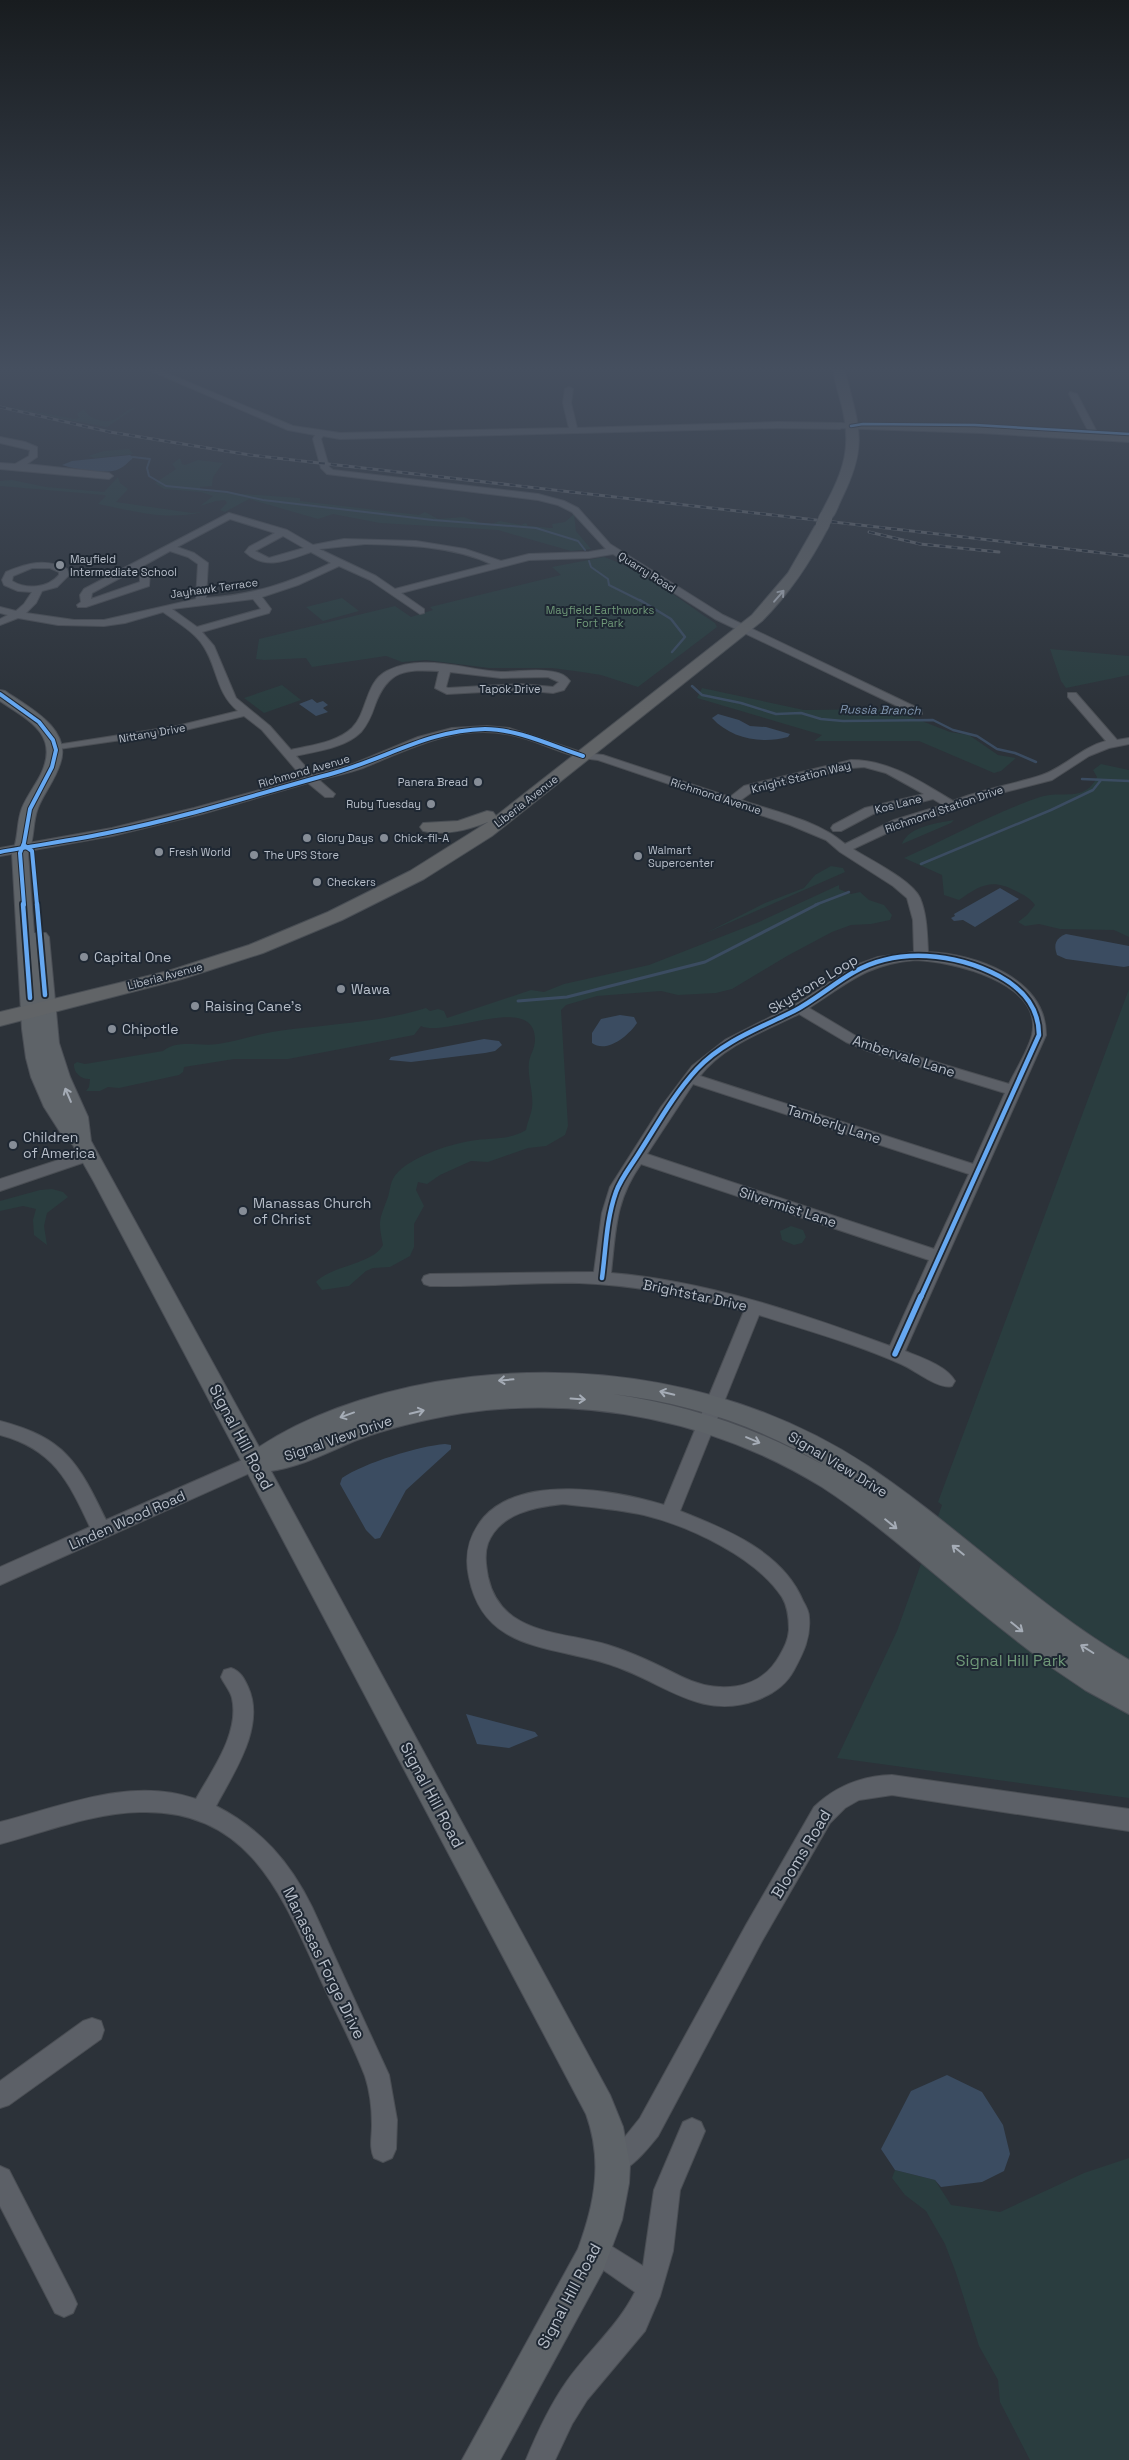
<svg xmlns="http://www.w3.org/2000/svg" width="1129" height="2460" font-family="'Space Grotesk',sans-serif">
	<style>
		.green { fill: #2a3d3f }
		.water { fill: #3b4c61 }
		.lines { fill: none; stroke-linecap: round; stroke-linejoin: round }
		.stream-far2 { stroke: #3b4c61; stroke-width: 2 }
		.stream-far1 { stroke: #3b4c61; stroke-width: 2.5 }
		.stream { stroke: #3b4c61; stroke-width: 3 }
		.minor-casing { stroke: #4a4e54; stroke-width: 2 }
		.major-casing { stroke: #4a4e55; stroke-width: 2 }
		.highway-casing { stroke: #494e54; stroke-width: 2 }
		.minor { fill: #5c6067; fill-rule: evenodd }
		.major { fill: #5e6368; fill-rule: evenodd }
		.highway { fill: #616467; fill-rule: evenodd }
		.rail-casing { stroke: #60646a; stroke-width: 3 }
		.rail { stroke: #1f2833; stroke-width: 2; stroke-dasharray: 6; stroke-linecap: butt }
		.highway-bridge-casing { stroke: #494e54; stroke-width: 14; stroke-linecap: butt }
		.highway-bridge { stroke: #616467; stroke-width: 13 }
		.cycleway-far3-casing { stroke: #1f2833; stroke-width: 4.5 }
		.cycleway-far2-casing { stroke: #1f2833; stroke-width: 6 }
		.cycleway-far1-casing { stroke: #1f2833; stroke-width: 8 }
		.cycleway-casing { stroke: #1f2833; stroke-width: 9 }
		.cycleway-far3 { stroke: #66a8f1; stroke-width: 2.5 }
		.cycleway-far2 { stroke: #66a8f1; stroke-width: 4 }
		.cycleway-far1 { stroke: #66a8f1; stroke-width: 4.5 }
		.cycleway { stroke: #66a8f1; stroke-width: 5.5 }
		.oneway { stroke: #a6acb5 }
		.oneway2 { stroke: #a5acb6 }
		.poi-dot { fill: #868d97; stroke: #1f2833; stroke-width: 2 }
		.labels { text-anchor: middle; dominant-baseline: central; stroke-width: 4; stroke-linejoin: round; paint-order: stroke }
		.far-poi-label { font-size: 11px; fill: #b7bec9; stroke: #1f2833; text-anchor: start }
		.far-street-label { font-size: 11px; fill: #b7bec9; stroke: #1f2833 }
		.far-park-label { font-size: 11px; fill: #6f9878; stroke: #1f2833 }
		.far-water-label { font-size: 12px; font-style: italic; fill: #8095ae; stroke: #1f2833 }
		.poi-label { font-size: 14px; fill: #b7bec9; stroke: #1f2833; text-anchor: start }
		.street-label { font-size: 14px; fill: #b7bec9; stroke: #1f2833 }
		.near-street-label { font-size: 16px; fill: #b7bec9; stroke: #1f2833 }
		.near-park-label { font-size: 16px; fill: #6f9878; stroke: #1f2833 }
	</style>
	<rect width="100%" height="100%" fill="#2c3239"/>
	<g class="green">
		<polygon points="62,367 79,371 101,367 70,380 48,372"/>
		<path d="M223 367H257L264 371C248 382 238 371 223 367Z"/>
		<path d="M6 406 74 419 79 418 77 414 84 409C88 419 104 423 113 420 122 417 126 408 135 408L107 427 62 419Z"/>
		<polygon points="129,449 133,454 95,458 88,456 104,451"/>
		<path d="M180 458 182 464 185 465 198 460 223 463 213 477 212 486 200 487 201 491 300 498V501L419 515 425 512 438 519 464 517 480 523 492 524 500 521 521 525 526 523 528 526C536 526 546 528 553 528L552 524 565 522 574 514 576 531 591 549 571 551 498 530 380 523 333 514 318 519 249 499 225 512 220 510 227 503 225 500 216 501 200 506 213 496 201 492 164 489 155 483 176 469 172 464Z"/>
		<path d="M118 477 120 483 128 489 116 502 192 513 202 512C166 521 133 511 98 504L106 496 104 495 0 486V481L12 480 46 487 104 492Z"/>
		<path d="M604 557C645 571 680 600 715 623L717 627 638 687 601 675 582 672 552 668H489L426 660 402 662 386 656 312 667 306 658 264 660 256 659 259 639 395 606 411 617 433 610 430 607 561 575 552 567Z"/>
		<polygon points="342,598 359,611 323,621 306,607"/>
		<polygon points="1050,649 1129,656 1129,675 1066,688 1061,681"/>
		<polygon points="282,685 301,700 264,713 244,698"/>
		<polygon points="702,688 804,710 891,709 950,732 969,735 998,755 1016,758 1001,771 994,773 919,741 814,741 822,735 697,698"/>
		<path d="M1101 764 1129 770V937L1114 930 1060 929 1039 924 1025 926 1018 922 1027 915 1035 905C1030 898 1024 895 1016 891 992 878 980 885 959 900L944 895 942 875 904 858C949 838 993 813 1040 797 1061 790 1085 803 1097 777L1093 770Z"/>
		<path d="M954 820 951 823 902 844C909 826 938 823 954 820Z"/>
		<polygon points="831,866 843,868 845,872 706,933 765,903 804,888 815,875"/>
		<path d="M839 885V889L851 894 860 892 869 900 884 905 892 915 890 920 871 924 851 925 832 932 787 956 732 989 716 993 678 995 661 991 597 996 566 1005 561 1010 568 1126 565 1135 546 1146 528 1148 488 1162 471 1161 440 1175 427 1184 418 1182 416 1190 424 1206 414 1224V1247L410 1256 390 1267 373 1268 366 1271 349 1286 322 1290 316 1282C332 1265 372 1265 383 1245 378 1220 379 1221 388 1197 390 1191 390 1184 393 1179 403 1159 450 1144 470 1141 490 1137 508 1141 526 1130 527 1123 531 1115 532 1108 534 1093 527 1077 529 1062 530 1055 535 1048 535 1040 536 991 445 1038 421 1026L414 1035 288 1059H234L184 1067 183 1072 179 1075 119 1088 108 1087 100 1091H86L89 1087 90 1079C82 1080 73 1073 74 1064L77 1062 85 1064 163 1051C178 1039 199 1047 218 1044 238 1041 258 1034 278 1031 328 1024 378 1023 426 1008L430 1011 438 1009 444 1011 447 1018 531 990 544 992 564 984 649 965 759 922Z"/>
		<polygon points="1129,989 1129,1798 837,1758 897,1631 942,1505 938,1502"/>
		<polygon points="52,1189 63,1192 68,1197 47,1213 44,1226 47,1245 34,1235 33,1220 36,1209 23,1206 0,1211 0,1201 40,1190"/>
		<polygon points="791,1226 803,1230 806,1237 802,1243 794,1245 782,1240 780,1231"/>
		<polygon points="1129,2158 1129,2460 1030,2460 1000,2402 998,2380 979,2346 956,2273 945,2244 926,2211 905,2195 892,2178 895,2170 935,2180 951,2205 1000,2212 1084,2173"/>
	</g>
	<g class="water">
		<path d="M130 455 133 457 132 459C128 462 124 467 119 469 108 475 73 469 62 465L72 461Z"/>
		<polygon points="312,699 317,703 323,701 328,705 323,708 328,712 316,716 299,704"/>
		<path d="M718 714 739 720 750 726 766 727 790 734 788 737C762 744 731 739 712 718Z"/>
		<polygon points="1000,888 1019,899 975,927 963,920 954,921 951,918 955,916 954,914"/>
		<path d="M1066 934 1129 946V966L1124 967 1066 959 1057 955C1053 944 1056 938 1066 934Z"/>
		<path d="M620 1015 634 1017 637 1023C629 1035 607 1054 592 1043V1033L601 1019Z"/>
		<polygon points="484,1039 499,1041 502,1045 495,1051 485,1053 411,1062 389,1060 391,1057"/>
		<path d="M445 1444 451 1445V1449L406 1490 380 1538 375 1539 366 1530 340 1484 342 1478C364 1463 419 1446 445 1444Z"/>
		<polygon points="466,1714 535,1732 538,1736 509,1748 477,1744"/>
		<polygon points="947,2075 982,2092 1003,2125 1010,2154 1004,2171 982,2182 941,2187 935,2180 895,2170 881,2149 911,2091"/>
	</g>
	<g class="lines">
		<g class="stream-far2">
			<polyline points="133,457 150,459 147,468 149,476 166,486 227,492 263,500 433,520 536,528 578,541 585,550"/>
			<polyline points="589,561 591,567 608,579 609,585 643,602"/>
		</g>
		<g class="stream-far1">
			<polyline points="640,600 671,619 685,637 672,652"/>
			<polyline points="692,686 702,695 741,703 776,714 801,713 821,719 843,721 933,720 953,730 977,736 997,749 1015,753 1036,762"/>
			<polyline points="1082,779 1129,781"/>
			<polyline points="921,864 1051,810 1093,790 1101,780"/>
			<polyline points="815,905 849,892"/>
		</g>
		<polyline class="stream" points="518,1001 567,997 705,962 818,904"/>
		<defs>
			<g id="minor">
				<path d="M142 367H152L293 426 340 433 569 428 563 403 565 389 569 387 573 389 571 403 577 428 778 422 840 423 844 426 840 429 778 428 340 439 323 436 321 439 329 467 333 470 538 494 564 501 578 508 610 544 723 615 922 710V714H914L715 619 613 554 589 558 529 560 401 593 424 609V613L420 614 370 580 339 566 298 585 262 597 271 609 269 613 202 632 214 646 236 698 270 726 291 750C311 745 336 743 352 728 368 712 365 682 387 671 422 653 465 670 501 672 519 672 537 668 554 672 561 673 566 676 570 681L564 690 553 693 521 690 447 694 435 688 439 671C405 669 388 670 375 705 372 714 368 724 361 732 345 748 317 751 296 756L313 775 353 764 418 737 452 728 487 726 509 728 584 753 603 755 730 797 744 786 851 760C890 760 921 782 953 801 982 789 1012 785 1042 775 1065 767 1082 747 1106 741L1068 697V693H1076L1117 740 1129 738V744L1109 748 1089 756 1052 780 985 797 946 813 902 826 853 849C870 860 912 880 920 898 927 915 927 933 928 952 975 954 1046 978 1046 1035L905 1351C920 1357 947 1366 955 1381L952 1386C939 1390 915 1370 901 1364 856 1344 806 1330 759 1315L680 1511C726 1529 783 1552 803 1601 806 1606 809 1612 809 1617 811 1638 803 1653 794 1670 786 1685 773 1694 757 1700 701 1721 665 1683 614 1666 556 1645 484 1654 469 1577 464 1554 469 1535 484 1517 523 1474 615 1490 664 1505L744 1311C690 1296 635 1285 579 1283 529 1282 480 1287 430 1286L424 1284 422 1280 424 1276 430 1274 594 1272 602 1213 610 1187 661 1107 692 1066 725 1040 798 1003 856 965 878 957 914 952 913 920 907 898 893 886 840 852 826 840 790 825 598 760C565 758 538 739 506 734 454 725 410 749 363 768 349 773 334 776 319 780L335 794 333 797H325L308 783 202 814 112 836 0 856V848L112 828 194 808 303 778 262 730 244 716 177 732 52 750 50 748 56 745 177 726 238 711C216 693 218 669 204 647 195 632 177 622 163 612L125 623 104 626 58 625 18 618 0 625V619L8 615 0 613V607L16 611 24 604 32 592 18 591 4 585 2 580 6 572C28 563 45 558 67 569L69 575 57 587 42 591 36 603 26 613 74 620H104L196 599 198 564 188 557 170 551 141 567 150 572 149 586 86 607H78L77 605 81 602 80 595 84 589 229 513 287 530 313 545 344 539 416 541 465 549 501 561 529 554 589 552 606 549 572 512 558 505 538 500 327 474 321 468 313 439 315 435 288 430ZM230 519 275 533 249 547 245 552C265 571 288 560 311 552L331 563C290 583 252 595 206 598L208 563 194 553 177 547ZM283 536 304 548 269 558 255 551ZM365 544C407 545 453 546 491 564L395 589 376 576 319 549ZM32 568H50L59 572V575C48 588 27 590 12 581L13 576ZM133 571 140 573V582L91 599 92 593ZM253 599 261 609 197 627 172 609ZM450 672 501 678 548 677 559 682 553 687 521 684 448 688 446 687ZM864 767 886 773 924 794 865 808 833 825 831 828 833 831H841L873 814 933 799 943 805 894 820 845 844C817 820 775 812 741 800L752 792 851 768ZM915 960C951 961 1044 982 1032 1035 1028 1051 1016 1069 1009 1084L878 1045 856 1036 809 1008C848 983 867 964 915 960ZM799 1014 846 1042 868 1051 1005 1093 973 1164 700 1076C724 1045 765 1031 799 1014ZM693 1084 969 1174 934 1249 647 1154ZM641 1164 929 1260 890 1346C800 1313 707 1281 611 1273 616 1229 615 1201 641 1164ZM563 1504C590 1507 617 1509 644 1515 689 1526 756 1557 782 1597 788 1607 789 1618 789 1630 788 1640 785 1646 780 1655 760 1692 717 1694 682 1677 658 1665 634 1653 608 1645 562 1631 501 1636 488 1577 486 1566 484 1554 488 1543 500 1513 535 1507 563 1504Z"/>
				<polygon points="1070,392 1077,394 1100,438 1099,440 1092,438 1069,394"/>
				<polygon points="0,437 25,442 37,447 37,457 27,464 109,473 113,476 109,479 0,469 0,463 15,464 29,456 30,450 0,443"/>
				<polygon points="89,1150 94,1151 97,1155 94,1159 0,1191 0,1179"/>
				<path d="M0 1421C65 1438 78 1462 106 1520L247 1458 254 1455 261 1458 263 1463 261 1468 0 1585V1567L90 1527C68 1480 53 1449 0 1435Z"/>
				<path d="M231 1668C240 1671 244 1678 248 1687 266 1726 234 1772 216 1806 261 1829 290 1862 312 1907L389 2075 397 2120 396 2149 392 2158 383 2162 374 2158C369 2147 372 2137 372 2125 372 2109 370 2091 365 2076 352 2042 334 2009 319 1976 281 1893 248 1809 140 1812 92 1813 46 1832 0 1844V1822C63 1806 131 1776 196 1799 212 1770 240 1733 232 1698 230 1690 224 1684 221 1677L224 1670Z"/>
				<path d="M892 1775 1129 1809V1831L892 1795 859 1800 845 1808 830 1823 762 1941 658 2136C645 2152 632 2168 613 2176L604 2172 600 2163 604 2154 624 2138 640 2118 746 1925 814 1807C836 1786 861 1776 892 1775Z"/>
				<polygon points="92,2018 101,2021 104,2030 101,2039 9,2105 0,2108 0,2081 83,2021"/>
				<path d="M692 2118 701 2122 705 2131 680 2190 673 2251 660 2296 645 2331 587 2400 572 2424 555 2460H526C537 2433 550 2405 567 2381 589 2350 618 2326 635 2292L586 2258 582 2249 586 2240 595 2236 643 2266 654 2190 683 2122Z"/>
				<polygon points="0,2166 9,2170 73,2295 77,2304 73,2313 64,2317 55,2313 0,2206"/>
			</g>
			<g id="major">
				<polygon points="840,423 981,427 1129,436 1129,442 981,433 836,428 835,426"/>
				<path d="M0 690 5 691C28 707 73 729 60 764 55 780 44 793 38 808 32 823 35 839 28 853L34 933H46L49 937 59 1043 70 1077 88 1117 91 1141 259 1447C311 1413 374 1393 435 1382 584 1357 740 1382 868 1466 958 1526 1035 1605 1129 1660V1714L1085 1690 1051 1667C1012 1638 974 1607 936 1575 899 1544 862 1513 822 1487 715 1421 587 1395 463 1413 427 1419 391 1427 357 1440 328 1452 303 1466 271 1471L610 2095 623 2127 630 2165 629 2183 622 2220 603 2271 500 2460H462L578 2249C595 2203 603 2161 586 2114L94 1182 73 1145 60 1132 44 1107 31 1077 26 1058 22 1029 12 853C19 839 16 823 22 808 27 796 35 786 41 774 60 734 28 720 0 701ZM613 1394C690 1403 761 1427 827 1467 760 1429 689 1405 613 1394Z"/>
			</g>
			<g id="highway">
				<path d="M833 367H844C858 426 870 442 841 500 837 508 835 519 826 521L819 517C839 479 853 455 843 411 840 397 834 381 833 367Z"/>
				<path d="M822 522 829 526C811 561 790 593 762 621L492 836 424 879 342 920 263 953 182 979 0 1026V1012L168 971 249 945 328 912 410 871 488 822C467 830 445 836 423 831L420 827 423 823 458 821 487 811 493 812 496 816 752 615 788 573 815 526Z"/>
			</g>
		</defs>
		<use href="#minor" class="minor-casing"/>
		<use href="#major" class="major-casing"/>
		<use href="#highway" class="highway-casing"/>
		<use href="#minor" class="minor"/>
		<use href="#major" class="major"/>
		<use href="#highway" class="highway"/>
		<defs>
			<g id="rail">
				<polyline points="0,407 110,432 250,455 1129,556"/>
				<polyline points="869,532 920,544 999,552"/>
			</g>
		</defs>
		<use href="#rail" class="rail-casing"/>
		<use href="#rail" class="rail"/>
		<defs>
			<polyline id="highway-bridge" points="822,526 826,517"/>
		</defs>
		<use href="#highway-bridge" class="highway-bridge-casing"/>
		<use href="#highway-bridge" class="highway-bridge"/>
		<defs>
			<polyline id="cycleway-far3" points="851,426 863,424 975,425 1129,434"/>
			<g id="cycleway-far2">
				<polyline points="0,694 39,722 53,740 56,750 52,767 30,809 24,843 20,853 24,905"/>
				<polyline points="25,846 32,851 37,905"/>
				<path d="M0 852C37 845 75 840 112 832 187 817 260 793 334 773 387 758 429 730 485 729 518 729 552 746 583 756"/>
			</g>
			<g id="cycleway-far1">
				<polyline points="23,904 30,998"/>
				<polyline points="37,904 45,995"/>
				<path d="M602 1278C606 1249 606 1220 616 1192 621 1178 631 1166 639 1153 657 1125 674 1094 697 1069 723 1041 760 1028 794 1011 815 1000 833 984 854 972 898 947 955 953 999 976 1023 989 1039 1007 1039 1035L921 1297"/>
			</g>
			<polyline id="cycleway" points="895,1354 921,1296"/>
		</defs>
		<use href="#cycleway-far3" class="cycleway-far3-casing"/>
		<use href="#cycleway-far2" class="cycleway-far2-casing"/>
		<use href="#cycleway-far1" class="cycleway-far1-casing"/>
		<use href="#cycleway" class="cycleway-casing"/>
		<use href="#cycleway-far3" class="cycleway-far3"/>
		<use href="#cycleway-far2" class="cycleway-far2"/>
		<use href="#cycleway-far1" class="cycleway-far1"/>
		<use href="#cycleway" class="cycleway"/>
	</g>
	<defs><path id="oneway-shaft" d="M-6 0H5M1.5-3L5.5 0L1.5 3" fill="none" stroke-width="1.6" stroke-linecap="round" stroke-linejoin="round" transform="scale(1.25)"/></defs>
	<use class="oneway" href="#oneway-shaft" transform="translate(779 596) rotate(-49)"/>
	<g class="oneway2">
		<use href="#oneway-shaft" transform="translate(68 1095) rotate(-113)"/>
		<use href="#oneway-shaft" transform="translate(506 1380) rotate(175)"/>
		<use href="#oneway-shaft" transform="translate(667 1393) rotate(-167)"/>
		<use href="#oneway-shaft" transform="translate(578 1399) rotate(4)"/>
		<use href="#oneway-shaft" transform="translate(417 1412) rotate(-14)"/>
		<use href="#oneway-shaft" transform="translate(347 1415) rotate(160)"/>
		<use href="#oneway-shaft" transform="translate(753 1440) rotate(23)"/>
		<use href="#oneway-shaft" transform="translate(891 1524) rotate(39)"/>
		<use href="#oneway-shaft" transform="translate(958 1550) rotate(-141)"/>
		<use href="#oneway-shaft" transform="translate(1017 1627) rotate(39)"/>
		<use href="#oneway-shaft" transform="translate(1087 1649) rotate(-148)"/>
	</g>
	<linearGradient id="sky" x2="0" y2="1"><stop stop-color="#181c1f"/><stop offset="0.52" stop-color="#454f5f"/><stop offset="1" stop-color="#454f5f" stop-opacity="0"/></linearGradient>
	<rect width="1129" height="711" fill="url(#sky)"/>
	<g class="poi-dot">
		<circle cx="60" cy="565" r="5"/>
		<circle cx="478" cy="782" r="5"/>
		<circle cx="431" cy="804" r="5"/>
		<circle cx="307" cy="838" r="5"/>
		<circle cx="384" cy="838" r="5"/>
		<circle cx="159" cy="852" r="5"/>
		<circle cx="254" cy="855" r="5"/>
		<circle cx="638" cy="856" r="5"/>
		<circle cx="317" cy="882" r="5"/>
		<circle cx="84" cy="957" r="5"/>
		<circle cx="341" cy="989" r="5"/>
		<circle cx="195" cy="1006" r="5"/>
		<circle cx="112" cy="1029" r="5"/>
		<circle cx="13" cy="1145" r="5"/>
		<circle cx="243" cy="1211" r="5"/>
	</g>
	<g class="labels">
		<g class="far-poi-label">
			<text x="70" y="559">Mayfield<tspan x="70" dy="13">Intermediate School</tspan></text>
			<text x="468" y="782" text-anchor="end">Panera Bread</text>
			<text x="421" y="804" text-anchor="end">Ruby Tuesday</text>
			<text x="317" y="838">Glory Days</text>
			<text x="394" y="838">Chick-fil-A</text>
			<text x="648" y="850">Walmart<tspan x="648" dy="13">Supercenter</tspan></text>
			<text x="169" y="852">Fresh World</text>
			<text x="264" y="855">The UPS Store</text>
			<text x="327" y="882">Checkers</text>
		</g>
		<g class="far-street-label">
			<text transform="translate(647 572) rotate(32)">Quarry Road</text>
			<text transform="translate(214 588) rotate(-8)">Jayhawk Terrace</text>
			<text x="510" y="689">Tapok Drive</text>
			<text transform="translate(152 733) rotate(-10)">Nittany Drive</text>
			<text transform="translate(304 771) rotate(-16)">Richmond Avenue</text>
			<text transform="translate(801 777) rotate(-14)">Knight Station Way</text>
			<text transform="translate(716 796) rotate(18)">Richmond Avenue</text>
			<text transform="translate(526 801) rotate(-38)">Liberia Avenue</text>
			<text transform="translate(898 804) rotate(-14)">Kos Lane</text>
			<text transform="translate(944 809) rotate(-19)">Richmond Station Drive</text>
			<text transform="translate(165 976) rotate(-15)">Liberia Avenue</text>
		</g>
		<g class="far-park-label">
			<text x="600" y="610">Mayfield Earthworks<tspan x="600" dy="13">Fort Park</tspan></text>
		</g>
		<g class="far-water-label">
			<text transform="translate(880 710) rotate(1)">Russia Branch</text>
		</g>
		<g class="poi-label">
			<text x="94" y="957">Capital One</text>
			<text x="351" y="989">Wawa</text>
			<text x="205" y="1006">Raising Cane's</text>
			<text x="122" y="1029">Chipotle</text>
			<text x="23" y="1137">Children<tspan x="23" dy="16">of America</tspan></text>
			<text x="253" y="1203">Manassas Church<tspan x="253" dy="16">of Christ</tspan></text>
		</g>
		<g class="street-label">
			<text transform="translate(813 984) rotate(-31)">Skystone Loop</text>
			<text transform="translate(904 1056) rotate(18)">Ambervale Lane</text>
			<text transform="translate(834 1124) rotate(18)">Tamberly Lane</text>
			<text transform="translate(788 1207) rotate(18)">Silvermist Lane</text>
			<text transform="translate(695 1295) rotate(12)">Brightstar Drive</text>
			<text transform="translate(338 1438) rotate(-19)">Signal View Drive</text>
			<text transform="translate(838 1464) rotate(31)">Signal View Drive</text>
			<text transform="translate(127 1520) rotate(-24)">Linden Wood Road</text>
		</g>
		<g class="near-street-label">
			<text transform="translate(241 1437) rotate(62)">Signal Hill Road</text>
			<text transform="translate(432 1795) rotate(62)">Signal Hill Road</text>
			<text transform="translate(801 1854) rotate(-59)">Blooms Road</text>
			<text transform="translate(324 1963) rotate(64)">Manassas Forge Drive</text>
			<text transform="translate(569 2296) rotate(-62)">Signal Hill Road</text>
		</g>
		<g class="near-park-label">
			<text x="1011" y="1660">Signal Hill Park</text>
		</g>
	</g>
</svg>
